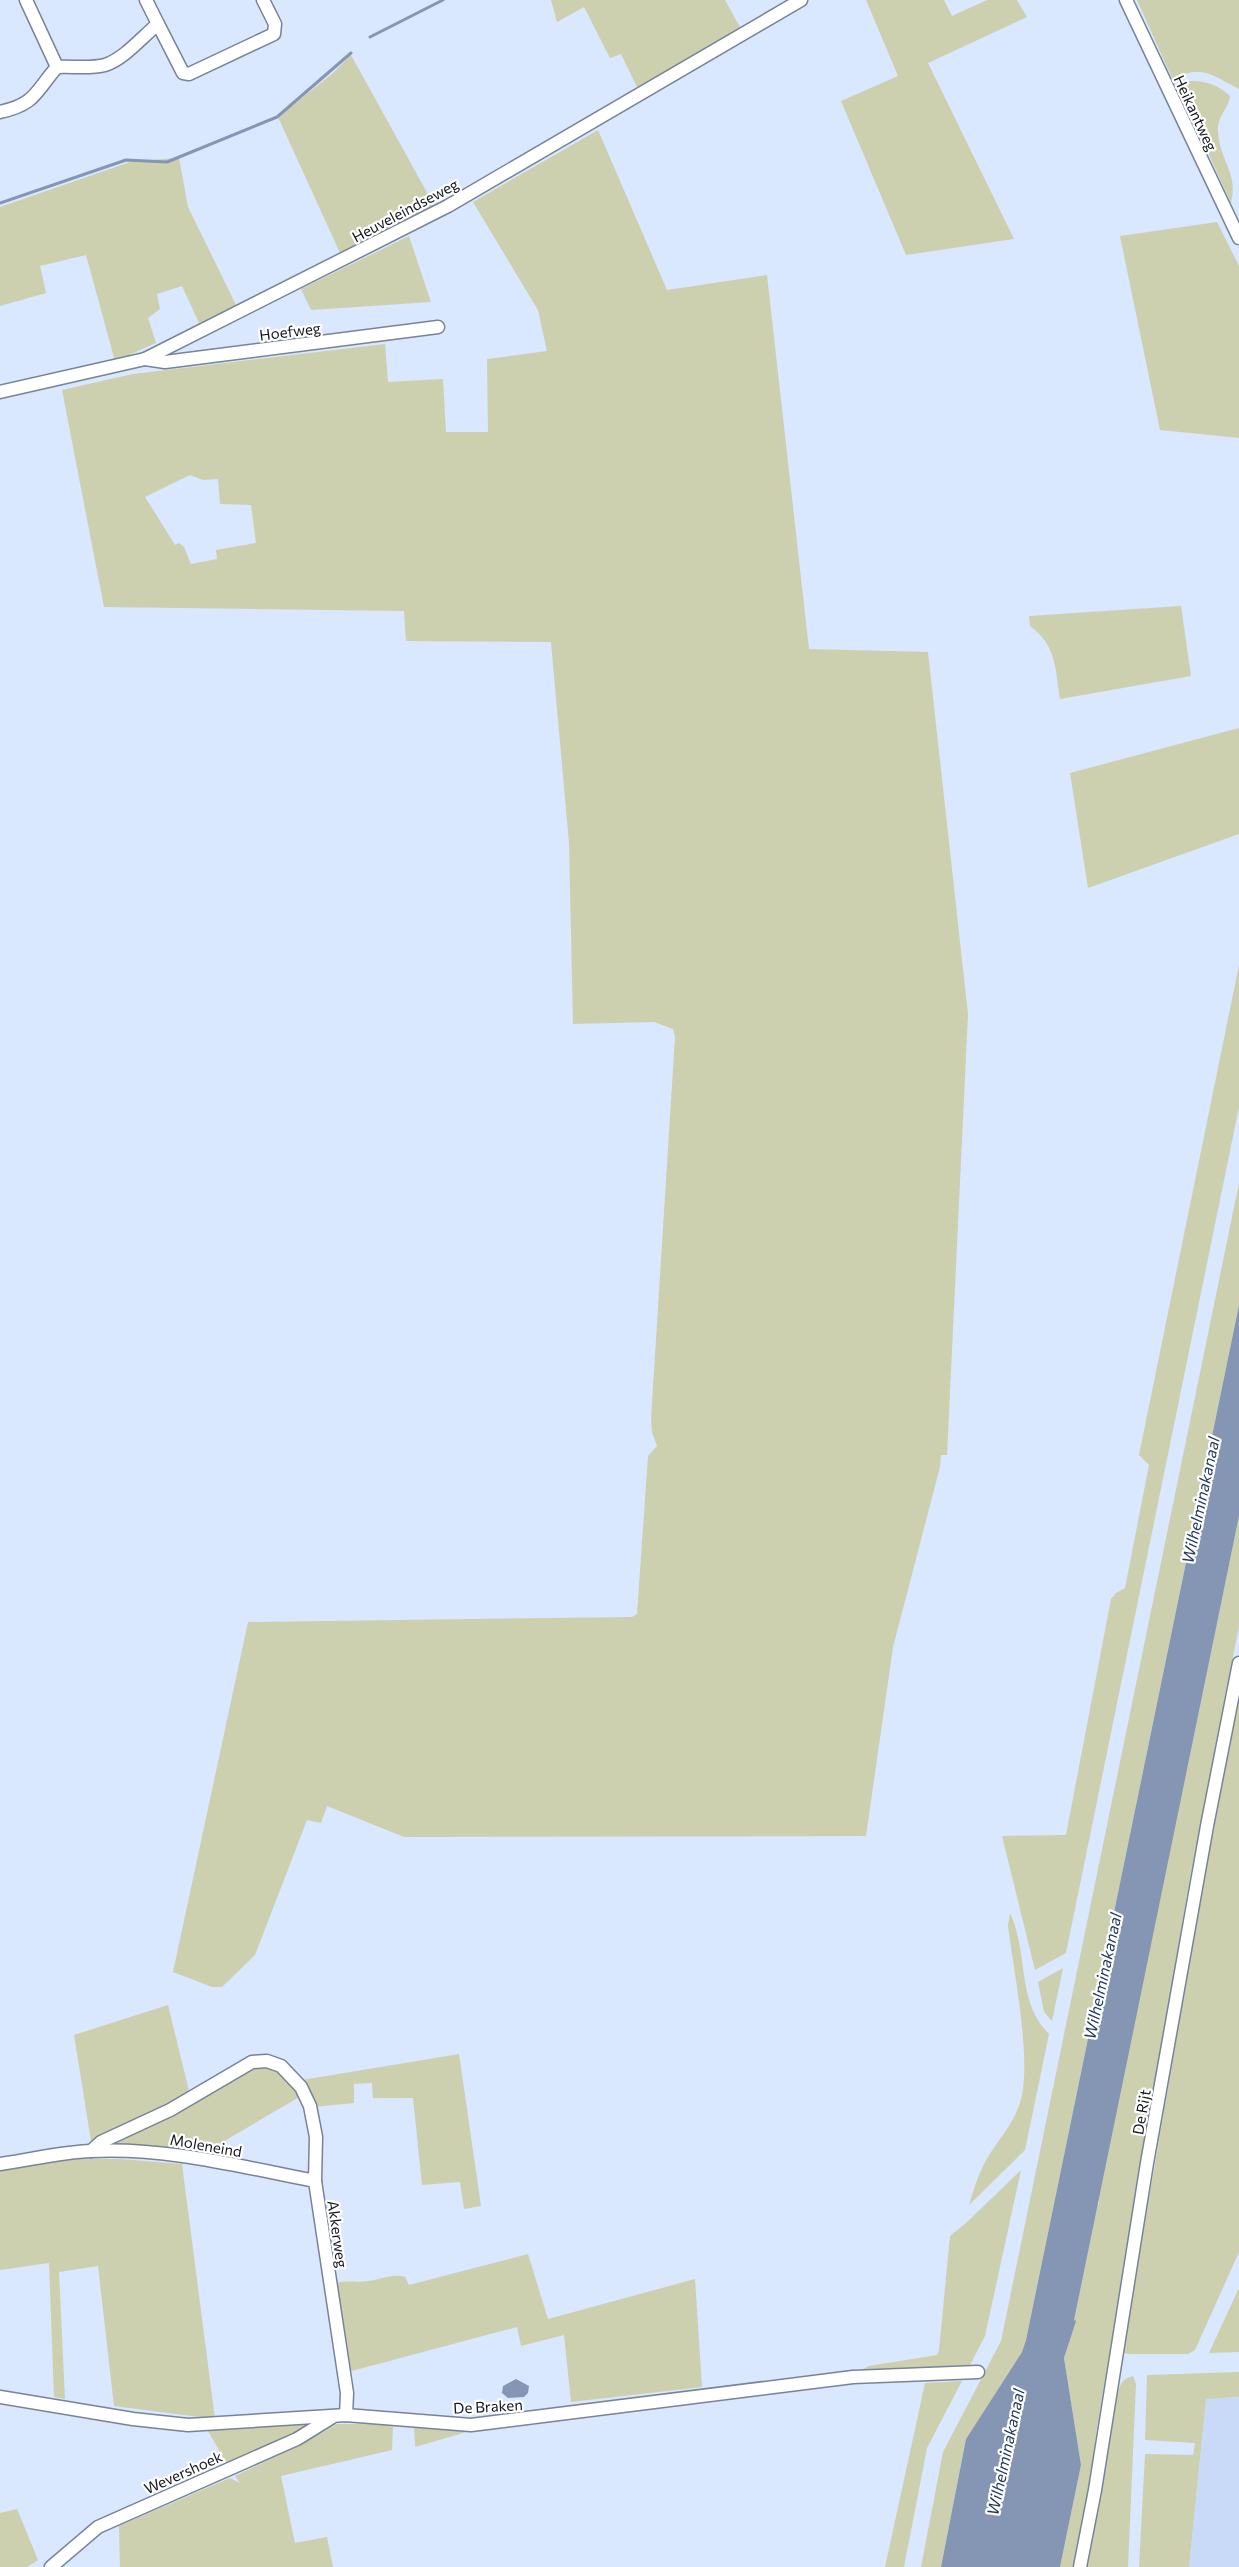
<svg xmlns="http://www.w3.org/2000/svg" width="1239" height="2567" font-family="Commissioner,sans-serif">
	<style>
		.built { fill: #c9daf8 }
		.green { fill: #ccd0ae; fill-rule: evenodd }
		.water { fill: #8596b4 }
		.lines { fill: none; stroke-linecap: round; stroke-linejoin: round }
		.stream { stroke: #8596b4; stroke-width: 3 }
		.minor-casing { stroke: #778398; stroke-width: 15 }
		.minor { stroke: #fff; stroke-width: 12 }
		.labels { text-anchor: middle; dominant-baseline: central; stroke-width: 4.5; stroke-linejoin: round; paint-order: stroke }
		.street-label { font-size: 15px; fill: #12161e; stroke: #fff }
		.water-label { font-size: 16px; font-style: italic; fill: #223862; stroke: #fff }
	</style>
	<rect width="100%" height="100%" fill="#d9e7ff"/>
	<polygon class="built" points="1239,2397 1239,2567 1189,2567 1206,2399"/>
	<g class="green">
		<polygon points="551,0 725,0 741,29 638,89 621,54 610,58 584,7 557,22"/>
		<polygon points="866,0 944,0 952,16 987,0 1017,0 1027,17 928,63 1014,239 906,255 841,101 898,76"/>
		<path d="M1137 0H1239V89C1212 75 1204 65 1172 78Z"/>
		<polygon points="351,55 435,207 340,253 278,117 332,74"/>
		<path d="M1190 81C1205 80 1219 85 1230 96 1229 108 1217 116 1218 131 1219 160 1239 173 1231 203L1178 87Z"/>
		<path d="M598 130 667 290 767 275 809 649 928 652 968 1014 947 1455H941L940 1467 893 1647 866 1836 404 1837 327 1806 321 1823 307 1820 255 1955 222 1987H212L173 1972 248 1622 632 1617 637 1614 648 1456 657 1446 652 1432 651 1419 675 1037 673 1029 654 1022 573 1024 569 843 551 642 406 641 404 611 104 607 62 390 133 374 385 344 388 382 443 379 446 432H488L487 359 547 351 538 310 473 202ZM190 475 203 480 218 479 220 504 251 505 256 543 216 550 217 559 191 564 184 547 179 543 175 545 145 497Z"/>
		<polygon points="179,158 188,207 236,305 199,323 182,286 157,294 160,309 148,318 156,343 115,361 86,255 40,266 46,293 0,306 0,207 133,161"/>
		<polygon points="1217,222 1239,266 1239,438 1160,430 1120,236"/>
		<polygon points="409,236 431,302 311,310 301,289"/>
		<path d="M1181 606 1191 676 1060 699C1055 668 1057 646 1030 626L1029 616Z"/>
		<polygon points="1239,728 1239,834 1088,888 1070,773"/>
		<polygon points="1239,965 1239,1107 1066,1953 1035,1970 1002,1836 1066,1835 1111,1599 1116,1593 1125,1588 1149,1465 1139,1455"/>
		<polygon points="1239,1183 1239,1305 1026,2340 1022,2352 966,2439 941,2567 921,2567 943,2452 1001,2341"/>
		<path d="M1239 1516V1626L1190 1877 1096 2433C1091 2478 1084 2522 1073 2567H1060L1081 2465 1064 2358 1075 2321H1073L1097 2204H1099L1098 2195Z"/>
		<polygon points="1239,1698 1239,2252 1195,2350 1188,2354 1128,2354 1123,2352 1198,1910"/>
		<path d="M1010 1913C1029 1954 1016 2001 1049 2034L1025 2150 969 2205C973 2192 977 2178 983 2166 995 2142 1010 2131 1020 2103 1033 2063 1013 1969 1008 1925Z"/>
		<polygon points="1063,1968 1052,2021 1044,2012 1038,1982"/>
		<polygon points="168,2005 189,2091 138,2120 91,2141 74,2035"/>
		<polygon points="459,2054 481,2206 464,2209 460,2182 422,2185 413,2098 373,2098 372,2083 354,2084 354,2103 314,2107 302,2080"/>
		<path d="M262 2066C281 2068 290 2083 301 2096L204 2153 109 2145 250 2069Z"/>
		<polygon points="71,2159 120,2159 182,2164 215,2419 114,2406 98,2266 59,2272 65,2399 54,2397 49,2263 0,2270 0,2168"/>
		<polygon points="1021,2170 985,2336 969,2367 861,2370 869,2366 937,2355 939,2350 950,2236 966,2223"/>
		<path d="M528 2254 548 2319 695 2279 702 2387 571 2402 564 2335 521 2346 517 2327 348 2372 335 2283C348 2280 355 2283 368 2281 380 2280 393 2273 405 2277L409 2285Z"/>
		<polygon points="1239,2288 1239,2352 1209,2353"/>
		<polygon points="1239,2372 1239,2397 1206,2399 1189,2567 1139,2567 1145,2454 1193,2455 1195,2443 1145,2440 1147,2375"/>
		<path d="M1133 2376 1136 2384 1128 2567H1086L1117 2395C1120 2384 1122 2379 1133 2376Z"/>
		<polygon points="962,2381 927,2448 904,2567 885,2567 925,2383"/>
		<polygon points="305,2421 316,2421 296,2434 227,2464 208,2431"/>
		<polygon points="337,2424 393,2424 392,2450 281,2476 295,2543 327,2537 333,2567 120,2567 119,2526 230,2478 240,2483 235,2476 303,2444"/>
		<polygon points="414,2425 470,2431 415,2447"/>
		<polygon points="17,2509 38,2560 27,2567 0,2567 0,2513"/>
	</g>
	<g class="water">
		<polygon points="1239,1305 1239,1516 1074,2320 1076,2321 1064,2358 1081,2465 1060,2567 941,2567 966,2439 1022,2352 1026,2340"/>
		<polygon points="516,2379 529,2386 528,2393 524,2397 508,2398 502,2393 503,2386"/>
	</g>
	<g class="lines">
		<g class="stream">
			<polyline points="370,37 443,0"/>
			<polyline points="0,203 126,160 167,162 277,117 351,53"/>
		</g>
		<defs>
			<g id="minor">
				<polyline points="26,0 57,67"/>
				<polyline points="1126,0 1239,238"/>
				<polyline points="158,24 183,73 189,74 274,34 275,24 263,0"/>
				<path d="M0 112C36 104 35 92 57 67 73 66 90 69 105 65 124 59 142 37 158 24L146 0"/>
				<polyline points="145,359 165,362 438,327"/>
				<polyline points="0,392 145,359 448,206 801,0"/>
				<polyline points="91,2151 101,2142 170,2110 252,2062 267,2061 281,2066 301,2087 310,2106 316,2137 315,2181 347,2393 346,2415"/>
				<path d="M0 2164C30 2160 61 2152 91 2151 167 2147 242 2167 315 2181"/>
				<polyline points="0,2397 133,2419 188,2425 346,2415 471,2425 853,2377 978,2372"/>
				<polyline points="51,2567 98,2527 297,2439 331,2418"/>
				<polyline points="1080,2567 1095,2490 1147,2163 1207,1826 1239,1663"/>
			</g>
		</defs>
		<use href="#minor" class="minor-casing"/>
		<use href="#minor" class="minor"/>
	</g>
	<g class="labels">
		<g class="street-label">
			<text transform="translate(1196 113) rotate(65)">Heikantweg</text>
			<text transform="translate(405 210) rotate(-28)">Heuveleindseweg</text>
			<text transform="translate(290 331) rotate(-7)">Hoefweg</text>
			<text transform="translate(1141 2112) rotate(-80)">De Rijt</text>
			<text transform="translate(206 2145) rotate(10)">Moleneind</text>
			<text transform="translate(338 2234) rotate(82)">Akkerweg</text>
			<text transform="translate(488 2406) rotate(-3)">De Braken</text>
			<text transform="translate(183 2472) rotate(-24)">Wevershoek</text>
		</g>
		<g class="water-label">
			<text transform="translate(1200 1500) rotate(-78)">Wilhelminakanaal</text>
			<text transform="translate(1102 1976) rotate(-78)">Wilhelminakanaal</text>
			<text transform="translate(1005 2452) rotate(-78)">Wilhelminakanaal</text>
		</g>
	</g>
</svg>
